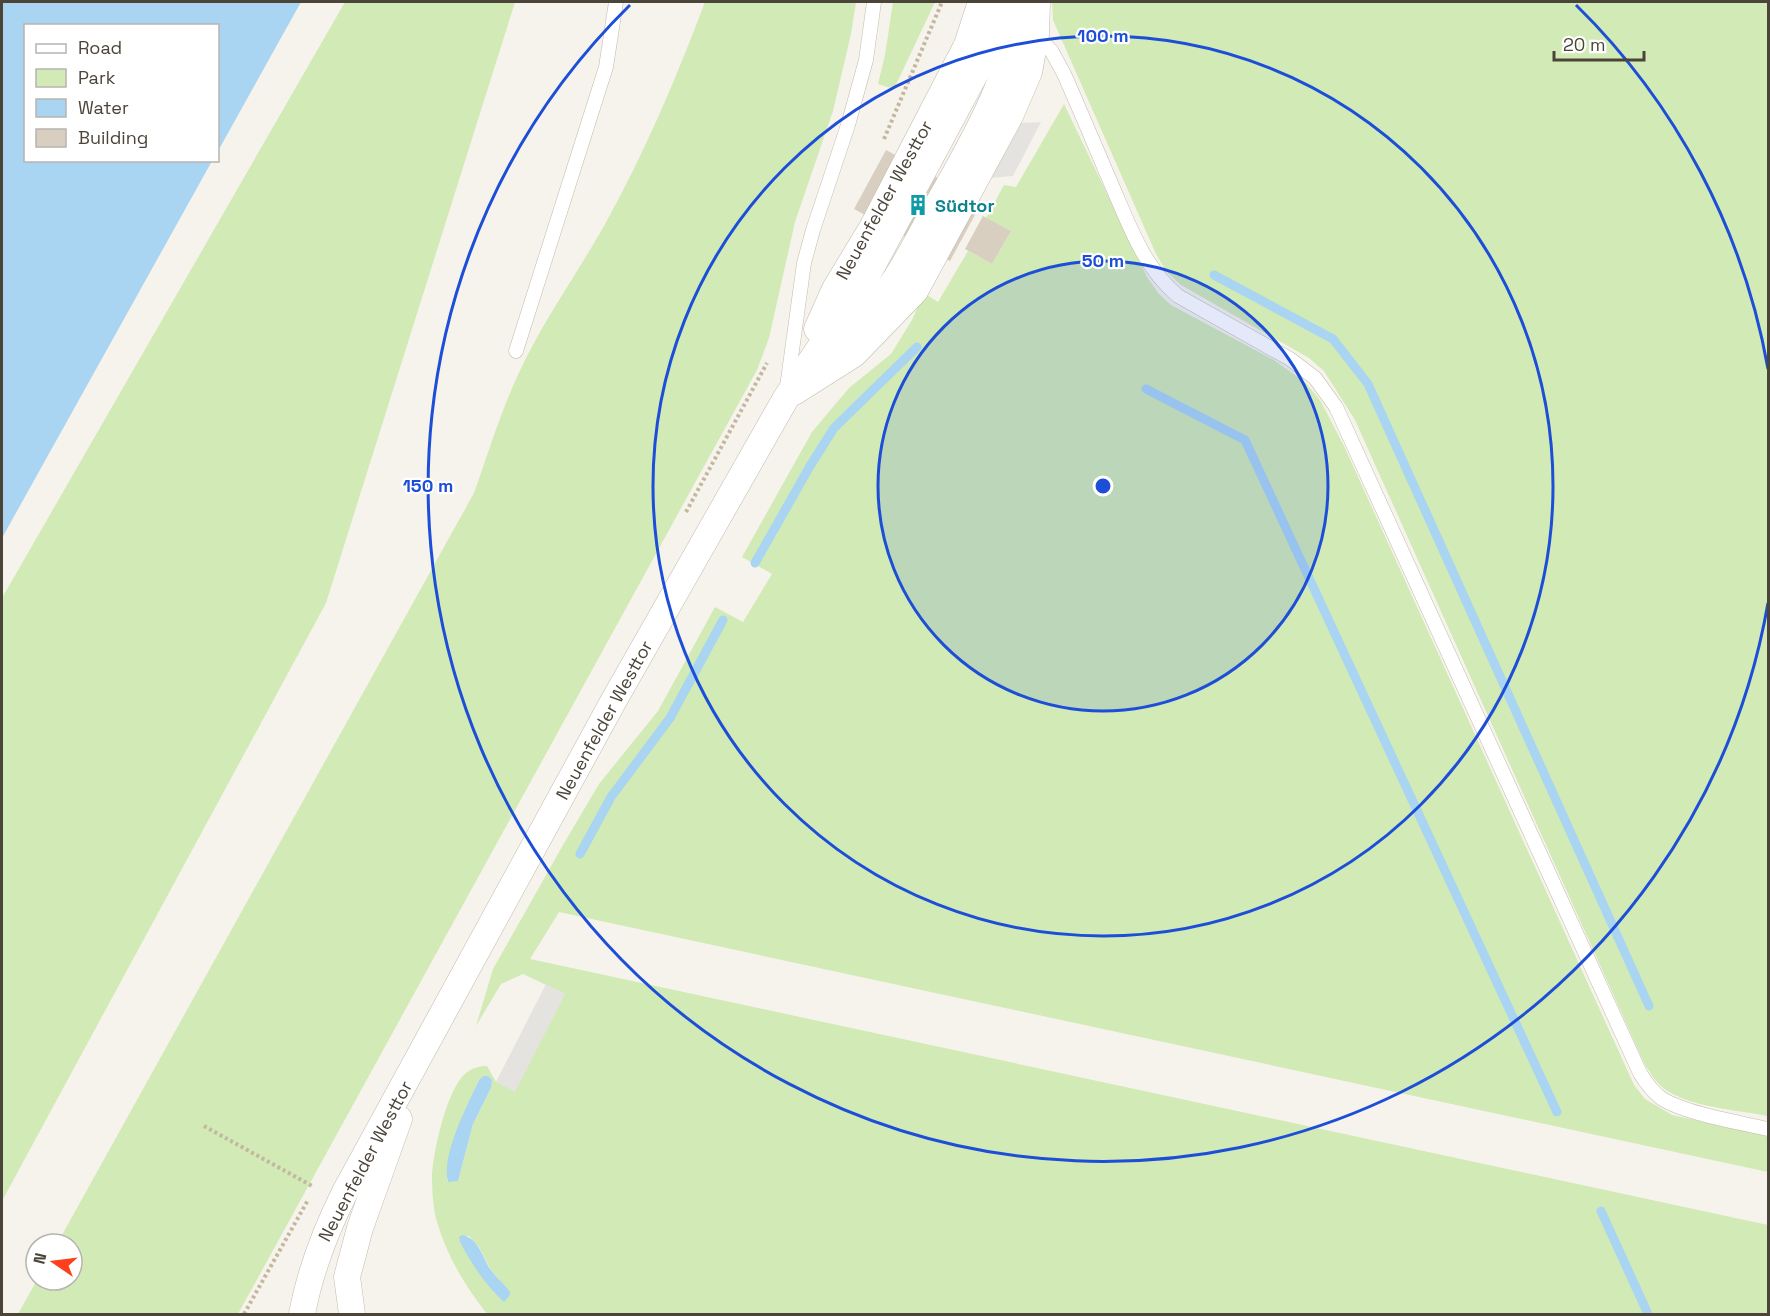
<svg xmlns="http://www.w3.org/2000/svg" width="1770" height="1316" font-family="'Space Grotesk',sans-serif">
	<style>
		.green { fill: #d2eab5; fill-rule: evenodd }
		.parking { fill: #e5e3e0 }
		.water { fill: #a9d4f2 }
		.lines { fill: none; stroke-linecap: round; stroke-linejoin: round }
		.stream { stroke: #a9d4f2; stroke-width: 9 }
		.building { fill: #d8cfc1 }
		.service-casing { stroke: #c2bbae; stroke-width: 15 }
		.minor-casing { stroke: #c2bbae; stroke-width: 27 }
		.path { stroke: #c4b79f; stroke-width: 4; stroke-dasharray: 3 3; stroke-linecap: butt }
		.service { stroke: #fff; stroke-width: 14 }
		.minor { stroke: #fff; stroke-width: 26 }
		.ring { fill: none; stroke: #1d4ed8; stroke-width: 3 }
		.labels { text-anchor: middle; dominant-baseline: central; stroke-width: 4.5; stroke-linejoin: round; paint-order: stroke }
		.street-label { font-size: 18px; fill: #4b4439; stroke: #fff }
		.culture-label { font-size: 18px; font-weight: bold; fill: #0d838f; stroke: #fff; text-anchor: start }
		.centre { fill: #1d4ed8; stroke: #fff; stroke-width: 3 }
		.ring-label { font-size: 18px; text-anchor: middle; font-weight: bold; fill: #1d4ed8; stroke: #fff; stroke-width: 4.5; stroke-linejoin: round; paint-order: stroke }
	</style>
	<rect width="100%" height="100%" fill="#f6f3ec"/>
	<g class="green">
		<polygon points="345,2 515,2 326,603 2,1201 2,598"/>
		<path d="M705 2H856L851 34 833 111 795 222 769 338 757 370 238 1314H18L37 1280H72V1244H57L474 493C488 454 500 414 517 377 541 324 575 277 604 226 644 154 676 79 705 2Z"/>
		<polygon points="893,2 935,2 894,89 878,84 885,55"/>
		<path d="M1052 2H1768V1116C1738 1110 1686 1107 1662 1087 1655 1081 1650 1072 1645 1065L1355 420 1324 371 1309 358 1181 285 1166 271 1156 254 1053 20Z"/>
		<path d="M1064 104 1147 277 1159 294 1171 305 1274 360 1306 383 1320 400 1344 446 1634 1085 1645 1099 1672 1115 1768 1136V1172L559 912 530 959 1768 1225V1314H487C465 1286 447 1256 437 1222 433 1209 432 1190 432 1176 433 1152 447 1088 466 1073 473 1068 478 1066 487 1066L496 1082 565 994 523 974 501 984 476 1026 493 969 563 845 599 784 658 711 715 607 743 622 772 574 742 557 812 432 849 388 891 354 912 320 924 293 938 302 968 251 992 264 1011 231 986 218 1004 185 1016 187ZM479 1080 491 1088 473 1124 458 1181H447C450 1140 462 1117 479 1080ZM461 1236H469L479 1247 492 1272 506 1287 482 1277 460 1242Z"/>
	</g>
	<g class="parking">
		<polygon points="1041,122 1013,176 990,178 1021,123"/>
		<polygon points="546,984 565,994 515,1092 496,1082"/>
	</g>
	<g class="water">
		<polygon points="2,2 301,2 218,151 218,26 26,26 26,160 212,161 2,538"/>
		<path d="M484 1076H488L492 1080 491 1088 473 1124 458 1181 448 1182C441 1155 467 1106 479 1080Z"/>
		<path d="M462 1235C480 1238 483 1261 493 1273 499 1280 505 1285 510 1292V1295L504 1302C486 1286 471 1263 460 1242L459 1237Z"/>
	</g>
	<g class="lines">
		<g class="stream">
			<polyline points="1214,275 1333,339 1368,384 1649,1006"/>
			<polyline points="1146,389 1245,440 1557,1112"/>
			<polyline points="755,563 810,466 834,428 917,347"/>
			<polyline points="580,854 611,797 670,718 723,620"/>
			<polyline points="1601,1211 1648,1314"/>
		</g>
	</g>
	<g class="building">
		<polygon points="886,150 982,202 950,261 854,209"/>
		<polygon points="983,216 1011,231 992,264 965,249"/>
	</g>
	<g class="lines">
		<defs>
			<g id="service">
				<path d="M1036 34 1052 52 1064 74C1080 110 1095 146 1110 181 1128 222 1143 267 1178 296L1290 359 1315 378 1336 407 1640 1073C1646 1083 1652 1091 1661 1098 1683 1113 1741 1123 1768 1129"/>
				<polyline points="516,351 606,67 616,2"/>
				<polyline points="787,387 804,263 813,230 848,125 866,60 874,2"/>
			</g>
			<g id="minor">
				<polyline points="817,329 835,289 872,228 967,45 981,2"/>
				<path d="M826 357C846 338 866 319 883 297 903 271 918 239 934 211 971 145 1012 78 1021 2"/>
				<polyline points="794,392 854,354 915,291 1010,116 1029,72 1036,34 1037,2"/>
				<path d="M302 1314C310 1271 325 1232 345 1192L614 700 786 398 862 285 980 65 994 28 1000 2"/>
				<polyline points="352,1314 347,1277 360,1228 399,1119"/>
			</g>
		</defs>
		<use href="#service" class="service-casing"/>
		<use href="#minor" class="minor-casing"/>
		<g class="path">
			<polyline points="884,139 942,2"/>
			<polyline points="686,512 767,363"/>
			<polyline points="204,1126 314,1187"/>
			<polyline points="244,1314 308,1200"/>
		</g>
		<use href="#service" class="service"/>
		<use href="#minor" class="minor"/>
	</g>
	<circle cx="1103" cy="486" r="225" fill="#1d4ed8" fill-opacity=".12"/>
	<g class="ring">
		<circle cx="1103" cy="486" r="225"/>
		<circle cx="1103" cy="486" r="450"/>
		<path d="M1768 603A675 675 0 1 1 630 5M1576 5A675 675 0 0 1 1768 369"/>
	</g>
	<defs>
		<symbol id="building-bare" viewBox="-9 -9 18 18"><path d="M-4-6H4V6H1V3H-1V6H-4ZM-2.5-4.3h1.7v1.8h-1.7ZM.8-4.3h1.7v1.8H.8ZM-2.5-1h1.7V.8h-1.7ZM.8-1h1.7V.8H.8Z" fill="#0f9aa8" stroke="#fff" stroke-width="2.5" paint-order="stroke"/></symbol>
	</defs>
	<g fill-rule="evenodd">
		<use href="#building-bare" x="903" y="190" width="30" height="30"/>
	</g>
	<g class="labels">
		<g class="street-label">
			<text transform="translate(884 200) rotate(-61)">Neuenfelder Westtor</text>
			<text transform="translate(604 720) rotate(-61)">Neuenfelder Westtor</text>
			<text transform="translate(365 1161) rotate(-62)">Neuenfelder Westtor</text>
		</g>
		<g class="culture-label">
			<text x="935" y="205">Südtor</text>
		</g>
	</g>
	<circle cx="1103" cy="486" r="9" class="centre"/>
	<g class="ring-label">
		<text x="1103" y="42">100 m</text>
		<text x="1103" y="267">50 m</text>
		<text x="428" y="492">150 m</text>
	</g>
	<rect width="1770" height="1316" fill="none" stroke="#4b4439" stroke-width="6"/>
	<rect x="24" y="24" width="195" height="138" fill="#ffffff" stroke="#b7b4b0" stroke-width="1.5"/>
	<rect x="36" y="44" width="30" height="9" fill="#ffffff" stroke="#b7b4b0" stroke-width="1.5"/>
	<text x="78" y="54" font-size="18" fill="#4b4439">Road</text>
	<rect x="36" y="69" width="30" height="18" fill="#d2eab5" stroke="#b7b4b0" stroke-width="1.5"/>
	<text x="78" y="84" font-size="18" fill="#4b4439">Park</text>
	<rect x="36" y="99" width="30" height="18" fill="#a9d4f2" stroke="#b7b4b0" stroke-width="1.5"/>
	<text x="78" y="114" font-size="18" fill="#4b4439">Water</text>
	<rect x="36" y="129" width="30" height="18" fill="#d8cfc1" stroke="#b7b4b0" stroke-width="1.5"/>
	<text x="78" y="144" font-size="18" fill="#4b4439">Building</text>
	<g transform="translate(54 1262) rotate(284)"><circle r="28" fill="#ffffff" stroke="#b7b4b0" stroke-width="1.5"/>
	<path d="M0-4.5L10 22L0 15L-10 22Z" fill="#fc3f1d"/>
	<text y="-9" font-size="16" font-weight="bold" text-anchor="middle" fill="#4b4439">N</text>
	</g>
	<path d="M1554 51v9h90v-9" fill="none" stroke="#4b4439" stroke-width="3"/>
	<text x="1563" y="51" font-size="18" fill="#4b4439" stroke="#ffffff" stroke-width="4.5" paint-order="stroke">20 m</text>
</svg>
